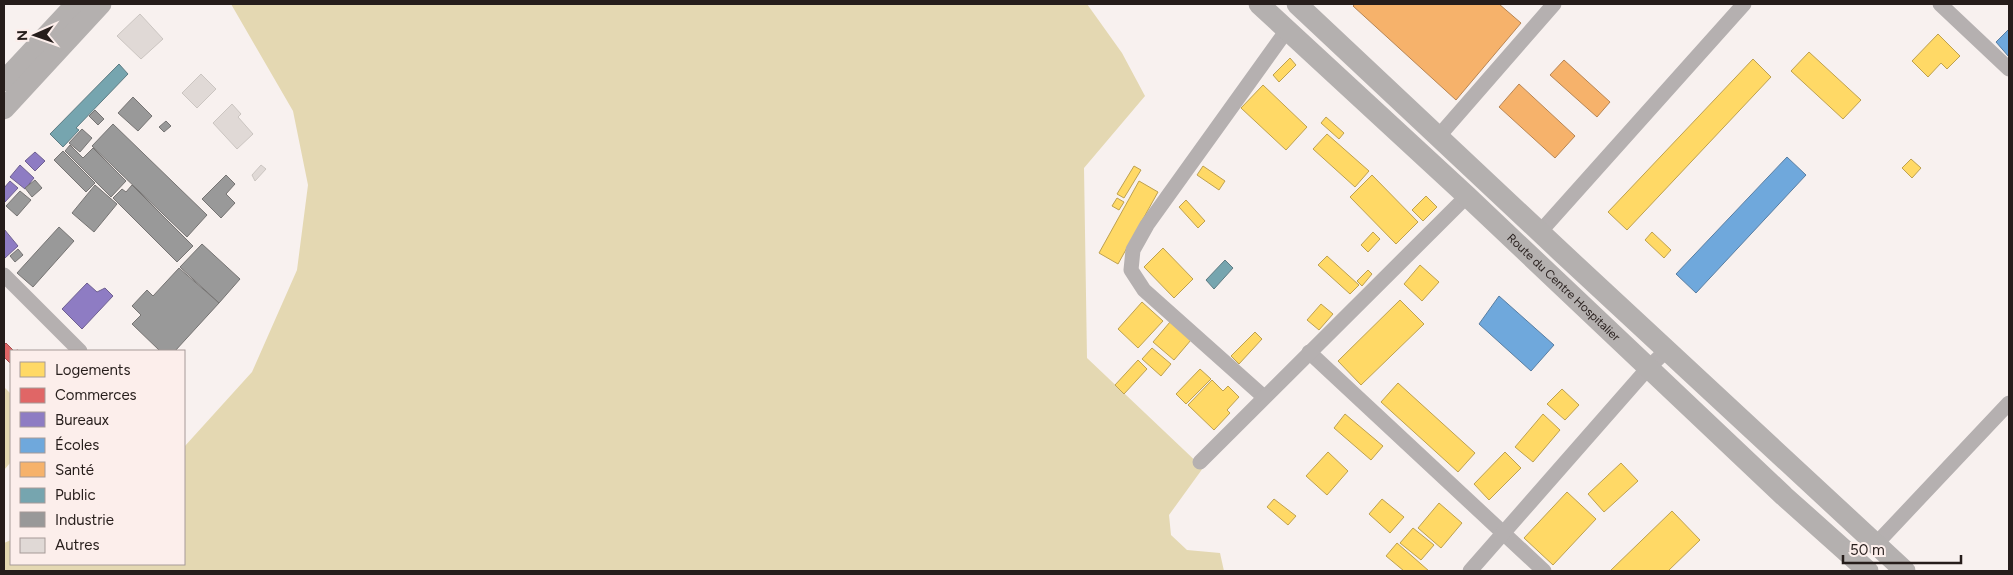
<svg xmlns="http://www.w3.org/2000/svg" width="2013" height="575" font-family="Figtree,sans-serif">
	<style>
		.green { fill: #e4d8b2 }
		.homes { fill: #ffd966; stroke: #bea150 }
		.shops { fill: #e06666; stroke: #a85050 }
		.offices { fill: #8e7cc3; stroke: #6f6091 }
		.schools { fill: #6fa8dc; stroke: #597ea2 }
		.health { fill: #f6b26b; stroke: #b88553 }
		.public { fill: #76a5af; stroke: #5e7c83 }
		.industry { fill: #999; stroke: #767473 }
		.building { fill: #e0d9d6; stroke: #cbc5c1 }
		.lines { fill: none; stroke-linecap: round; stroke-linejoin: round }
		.street { stroke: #b5b0b0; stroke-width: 15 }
		.secondary { stroke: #b4b0af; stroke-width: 21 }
		.labels { text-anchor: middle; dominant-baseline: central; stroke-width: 5; stroke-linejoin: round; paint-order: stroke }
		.street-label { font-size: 12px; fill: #261d1b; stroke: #fceeeb }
	</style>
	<rect width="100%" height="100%" fill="#f8f1ef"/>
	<g class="green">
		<polygon points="231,4 1087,4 1122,53 1145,96 1084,168 1087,358 1203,468 1169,515 1171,535 1187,550 1220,553 1224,571 4,571 4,543 11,540 11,564 184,564 184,447 252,372 297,270 308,185 293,111"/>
		<polygon points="4,387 11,394 11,462 4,470"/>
	</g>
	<g class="homes">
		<polygon points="1401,4 1429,4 1467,34 1444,61 1393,14"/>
		<polygon points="1938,34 1960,56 1947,69 1941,63 1928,77 1912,61"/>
		<polygon points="1809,52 1861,100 1843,119 1791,71"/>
		<polygon points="1290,58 1296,65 1279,82 1273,75"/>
		<polygon points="1753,59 1771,77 1627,230 1608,212"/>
		<polygon points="1263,85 1307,127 1286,150 1241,108"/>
		<polygon points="1326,117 1344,133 1339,139 1321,123"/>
		<polygon points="1327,134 1369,171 1355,187 1313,149"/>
		<polygon points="1911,159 1921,168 1912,178 1902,168"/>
		<polygon points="1134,166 1141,170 1124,198 1117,194"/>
		<polygon points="1203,166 1225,181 1219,190 1197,175"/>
		<polygon points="1372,175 1418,222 1396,244 1350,197"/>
		<polygon points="1139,181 1158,192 1118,264 1099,253"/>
		<polygon points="1426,196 1437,207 1423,221 1412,210"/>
		<polygon points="1117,198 1124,202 1119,210 1112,206"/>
		<polygon points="1186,200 1205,221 1198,228 1179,207"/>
		<polygon points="1373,232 1380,239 1368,252 1361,245"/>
		<polygon points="1652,232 1671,250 1664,258 1645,240"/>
		<polygon points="1163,248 1193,279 1174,298 1144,267"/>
		<polygon points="1327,256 1359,285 1350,294 1318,265"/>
		<polygon points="1420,265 1439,282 1422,301 1404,284"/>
		<polygon points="1368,270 1372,274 1362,286 1357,281"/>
		<polygon points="1400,300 1424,324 1361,385 1338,361"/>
		<polygon points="1142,302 1163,321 1138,348 1118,329"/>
		<polygon points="1321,304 1333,314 1319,330 1307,320"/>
		<polygon points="1170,322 1191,340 1174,360 1153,342"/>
		<polygon points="1255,332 1262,339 1239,364 1231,356"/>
		<polygon points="1152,348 1171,364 1161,376 1142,359"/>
		<polygon points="1138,360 1147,369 1124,394 1115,385"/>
		<polygon points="1200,369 1211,379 1186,404 1176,394"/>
		<polygon points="1212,380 1223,391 1228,386 1239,397 1227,410 1230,413 1214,430 1188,405"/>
		<polygon points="1398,383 1475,453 1458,472 1381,402"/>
		<polygon points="1562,389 1579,405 1565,420 1547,404"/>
		<polygon points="1345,414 1383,446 1371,460 1334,428"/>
		<polygon points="1543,414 1560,430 1533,462 1515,447"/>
		<polygon points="1328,452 1348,471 1327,495 1306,476"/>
		<polygon points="1505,452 1521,468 1489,500 1474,484"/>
		<polygon points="1621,463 1638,481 1604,512 1588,494"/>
		<polygon points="1567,492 1596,519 1553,565 1524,538"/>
		<polygon points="1274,499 1296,516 1288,525 1267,507"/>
		<polygon points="1382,499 1404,517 1390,533 1369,514"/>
		<polygon points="1439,503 1462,523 1441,548 1418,528"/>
		<polygon points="1672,511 1700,540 1668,571 1610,571"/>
		<polygon points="1413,528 1434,545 1421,560 1400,543"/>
		<polygon points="1397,543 1429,571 1404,571 1386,556"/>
	</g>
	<polygon class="shops" points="6,343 14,351 18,350 19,351 11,351 11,364 4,357 4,345"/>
	<g class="offices">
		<polygon points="35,152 45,161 35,171 25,161"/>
		<polygon points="20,165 34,178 25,189 10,177"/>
		<polygon points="10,181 18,188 4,203 4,188"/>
		<polygon points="4,229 18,246 5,258 4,256"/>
		<polygon points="87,283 97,292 105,288 113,296 82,329 62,309"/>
	</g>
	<g class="schools">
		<polygon points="2009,29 2009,57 1996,42"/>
		<polygon points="1787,157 1806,175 1696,293 1676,274"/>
		<polygon points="1499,296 1554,345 1531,371 1479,324"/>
	</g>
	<g class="health">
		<polygon points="1355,4 1499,4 1521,23 1456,100 1353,6"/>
		<polygon points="1564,60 1610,102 1597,117 1550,75"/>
		<polygon points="1519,84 1575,136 1555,158 1499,107"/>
	</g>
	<g class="public">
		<polygon points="119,64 128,74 76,128 79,130 63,147 50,134"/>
		<polygon points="1225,260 1233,268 1214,289 1206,280"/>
	</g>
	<g class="industry">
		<polygon points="133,97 152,116 138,131 118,113"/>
		<polygon points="95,110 104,119 98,125 89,116"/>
		<polygon points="166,121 171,126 164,132 159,127"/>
		<polygon points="113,124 207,215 187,237 92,146"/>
		<polygon points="82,129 92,138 80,152 69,143"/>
		<polygon points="70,145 83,158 93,148 126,181 111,197 65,151"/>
		<polygon points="63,151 95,183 86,192 54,160"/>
		<polygon points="226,175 235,184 226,194 235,203 221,218 202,199"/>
		<polygon points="35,180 42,188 32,197 25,188"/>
		<polygon points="95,185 117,204 94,232 72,213"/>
		<polygon points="132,185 193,246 177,262 113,198 122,189 126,192"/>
		<polygon points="20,191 31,200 17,216 6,206"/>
		<polygon points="59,227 74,241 33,287 17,273"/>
		<polygon points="202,244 240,279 219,303 180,267"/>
		<polygon points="18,249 23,255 15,262 10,256"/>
		<polygon points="179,268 219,303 175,351 160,351 132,324 141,315 132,306 147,290 153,296"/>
	</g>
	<g class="building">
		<polygon points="140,14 163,39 141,59 117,36"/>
		<polygon points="201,74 216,89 197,108 182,93"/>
		<polygon points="232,104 241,114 238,117 253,134 237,149 213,123"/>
		<polygon points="261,165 266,169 255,181 252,175"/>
	</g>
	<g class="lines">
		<g class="street">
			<polyline points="1940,4 2009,69"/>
			<polyline points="1438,137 1554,4"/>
			<polyline points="1540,232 1744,4"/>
			<polyline points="4,275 80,351"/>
			<polyline points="1309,352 1544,571"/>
			<polyline points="1264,397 1144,290 1131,270 1133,250 1147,225 1287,30"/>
			<polyline points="1200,462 1467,196"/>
			<polyline points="1876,544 2009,403"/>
			<polyline points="1470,571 1649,367 1667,350"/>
		</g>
		<g class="secondary">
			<path id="s1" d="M1259 4 1467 196 1784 496 1868 571"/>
			<polyline points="1297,4 1560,251 1905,571"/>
			<polyline points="4,81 76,4"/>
			<polyline points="4,109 101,4"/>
		</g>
	</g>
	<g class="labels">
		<g class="street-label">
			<text stroke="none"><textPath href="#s1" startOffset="416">Route du Centre Hospitalier</textPath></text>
		</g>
	</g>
	<rect width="2013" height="575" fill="none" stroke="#261d1b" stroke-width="10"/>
	<rect x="10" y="350" width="175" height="215" fill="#fceeeb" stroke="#a69a98"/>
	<rect x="20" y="362" width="25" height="15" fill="#ffd966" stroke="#a69a98"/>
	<text x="55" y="375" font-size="15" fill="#261d1b">Logements</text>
	<rect x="20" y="388" width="25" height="15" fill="#e06666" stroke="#a69a98"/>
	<text x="55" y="400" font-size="15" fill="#261d1b">Commerces</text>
	<rect x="20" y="412" width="25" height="15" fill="#8e7cc3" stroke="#a69a98"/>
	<text x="55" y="425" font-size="15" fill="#261d1b">Bureaux</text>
	<rect x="20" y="438" width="25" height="15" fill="#6fa8dc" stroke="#a69a98"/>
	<text x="55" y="450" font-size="15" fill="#261d1b">Écoles</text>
	<rect x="20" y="462" width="25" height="15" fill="#f6b26b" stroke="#a69a98"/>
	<text x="55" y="475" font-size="15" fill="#261d1b">Santé</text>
	<rect x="20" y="488" width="25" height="15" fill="#76a5af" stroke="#a69a98"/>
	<text x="55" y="500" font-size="15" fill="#261d1b">Public</text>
	<rect x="20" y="512" width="25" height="15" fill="#999999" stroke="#a69a98"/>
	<text x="55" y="525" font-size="15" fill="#261d1b">Industrie</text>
	<rect x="20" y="538" width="25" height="15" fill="#e0d9d6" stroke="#a69a98"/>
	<text x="55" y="550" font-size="15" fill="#261d1b">Autres</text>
	<g transform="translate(35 35) rotate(268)" stroke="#fceeeb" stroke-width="4" paint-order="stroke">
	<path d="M0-4L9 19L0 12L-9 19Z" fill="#261d1b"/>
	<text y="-8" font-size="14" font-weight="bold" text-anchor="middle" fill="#261d1b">N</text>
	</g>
	<path d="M1843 555v8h118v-8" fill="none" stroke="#261d1b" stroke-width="2.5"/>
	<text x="1850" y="555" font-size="15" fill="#261d1b" stroke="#fceeeb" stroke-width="4" paint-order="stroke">50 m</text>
</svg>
